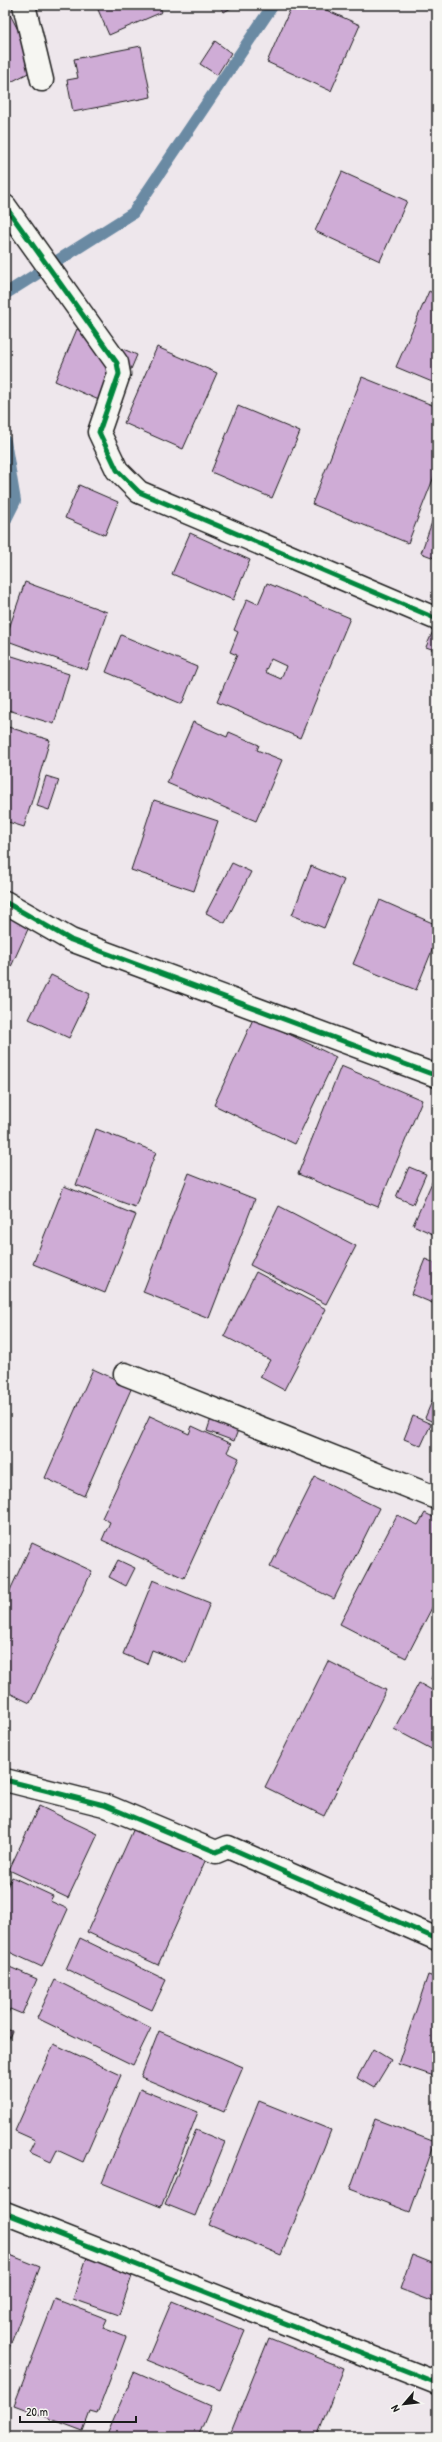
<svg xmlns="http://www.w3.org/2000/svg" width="442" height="2442" font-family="'Patrick Hand',sans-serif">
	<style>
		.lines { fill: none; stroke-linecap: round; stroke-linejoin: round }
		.stream { stroke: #6b8aa3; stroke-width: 12 }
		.building { fill: #cfacd6; stroke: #1c1c1c; fill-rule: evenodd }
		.minor-casing { stroke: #1c1c1c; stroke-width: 25 }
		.minor { stroke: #f6f6f2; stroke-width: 22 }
		.cycleway-casing { stroke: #f6f6f2; stroke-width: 8 }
		.cycleway { stroke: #00873e; stroke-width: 5 }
	</style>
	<rect width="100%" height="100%" fill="#eee7ec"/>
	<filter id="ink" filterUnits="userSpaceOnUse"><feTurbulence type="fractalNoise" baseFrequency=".025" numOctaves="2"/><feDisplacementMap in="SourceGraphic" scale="8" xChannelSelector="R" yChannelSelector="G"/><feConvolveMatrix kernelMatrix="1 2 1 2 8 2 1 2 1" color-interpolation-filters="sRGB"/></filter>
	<g filter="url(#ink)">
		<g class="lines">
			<g class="stream">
				<polyline points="5,294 133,213 273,5"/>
				<polyline points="5,441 15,501 5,521"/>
			</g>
		</g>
		<g class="building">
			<polygon points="5,5 38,68 5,85"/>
			<polygon points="96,5 159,5 162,12 109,35"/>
			<polygon points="219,5 236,5 224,12"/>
			<polygon points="292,5 315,5 360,25 331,91 267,62"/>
			<polygon points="215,41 231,53 217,75 200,64"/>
			<polygon points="141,46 151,97 73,112 67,80 78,78 74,59"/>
			<polygon points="342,172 407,201 380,261 315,231"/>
			<polygon points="429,291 437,295 437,384 396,367"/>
			<polygon points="77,329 137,355 115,407 55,381"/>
			<polygon points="157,347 217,373 183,449 124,423"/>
			<polygon points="362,377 437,407 437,469 408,543 312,504"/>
			<polygon points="238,406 300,432 272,498 211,472"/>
			<polygon points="79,485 118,502 105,535 65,518"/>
			<polygon points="437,508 437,559 421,553"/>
			<polygon points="190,533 250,560 233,600 172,574"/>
			<polygon points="25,582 107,612 87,670 5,640"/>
			<path d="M267 583 350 618 300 738 217 702 237 655 230 652 238 632 234 630 247 599 258 604ZM271 659 286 666 281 679 265 672Z"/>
			<polygon points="433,631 437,633 437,651 426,647"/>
			<polygon points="121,635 197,667 182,704 106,672"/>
			<polygon points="9,655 69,674 54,724 5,709 5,668"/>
			<polygon points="193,722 227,737 229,732 259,745 257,750 282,760 256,821 167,783"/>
			<polygon points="5,726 50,740 24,827 5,821"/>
			<polygon points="46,776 59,780 49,810 37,806"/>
			<polygon points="154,800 218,821 194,891 131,870"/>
			<polygon points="232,863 251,872 225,923 206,913"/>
			<polygon points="311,866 344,880 324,928 292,915"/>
			<polygon points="380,900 437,925 437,938 416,990 353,964"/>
			<polygon points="5,916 29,927 5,980"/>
			<polygon points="51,975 90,994 69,1038 29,1019"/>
			<polygon points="254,1017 336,1057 295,1144 214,1105"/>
			<polygon points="341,1066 422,1100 378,1207 298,1174"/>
			<polygon points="96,1129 156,1152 135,1207 76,1185"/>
			<polygon points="409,1167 426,1174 413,1204 396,1197"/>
			<polygon points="437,1171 437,1236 413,1225"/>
			<polygon points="189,1173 255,1199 209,1318 143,1292"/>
			<polygon points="64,1186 136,1215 105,1293 33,1264"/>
			<polygon points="279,1206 356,1246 326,1304 250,1265"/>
			<polygon points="425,1259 437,1264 437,1305 411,1294"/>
			<polygon points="256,1272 326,1309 284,1390 260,1377 270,1360 224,1336"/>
			<polygon points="93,1369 132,1387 84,1496 45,1478"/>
			<polygon points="437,1389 437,1424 425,1418"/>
			<polygon points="215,1406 243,1416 234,1441 207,1431"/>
			<polygon points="150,1416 189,1434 192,1426 231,1444 227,1452 239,1458 184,1578 102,1540 110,1522 102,1518"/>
			<polygon points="413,1416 431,1424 421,1446 404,1439"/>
			<polygon points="315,1477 379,1508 334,1599 270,1567"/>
			<polygon points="425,1513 437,1519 437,1598 406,1658 340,1624 397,1515 418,1525"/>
			<polygon points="32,1543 92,1571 30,1703 5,1691 5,1601"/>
			<polygon points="118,1560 135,1568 126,1586 109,1577"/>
			<polygon points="153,1580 210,1603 186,1663 152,1650 147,1664 123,1654"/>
			<polygon points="328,1661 386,1690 324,1816 265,1787"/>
			<polygon points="437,1664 437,1681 431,1679"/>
			<polygon points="419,1683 437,1693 437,1752 394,1729"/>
			<polygon points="39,1806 98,1834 68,1898 9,1870"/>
			<polygon points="135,1826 206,1859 158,1965 87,1932"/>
			<polygon points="12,1877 53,1896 50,1901 68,1909 42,1967 5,1950 5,1891"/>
			<polygon points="80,1938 166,1980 152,2010 66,1969"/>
			<polygon points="5,1965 37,1979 22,2014 10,2009 5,2020"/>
			<polygon points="428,1975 437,1978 437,2077 398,2064"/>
			<polygon points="55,1980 151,2028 133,2065 37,2018"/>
			<polygon points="5,2029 12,2031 5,2047"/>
			<polygon points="159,2031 243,2067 224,2112 141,2077"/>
			<polygon points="54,2044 121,2075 83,2162 57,2150 51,2162 29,2152 35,2140 15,2131"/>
			<polygon points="373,2049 391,2060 374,2088 357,2078"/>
			<polygon points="140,2089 198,2112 161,2207 102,2183"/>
			<polygon points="259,2101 331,2130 281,2255 209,2225"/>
			<polygon points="375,2119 435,2142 410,2212 350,2189"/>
			<polygon points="196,2130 225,2142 195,2216 165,2204"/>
			<polygon points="5,2253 40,2267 5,2359"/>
			<polygon points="412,2255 437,2265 437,2303 400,2289"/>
			<polygon points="87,2257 133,2273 119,2315 73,2299"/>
			<polygon points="55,2299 107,2319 103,2328 126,2337 97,2414 90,2412 83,2431 14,2405"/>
			<polygon points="172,2301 245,2331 220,2390 147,2360"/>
			<polygon points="269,2338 344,2368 317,2437 229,2437"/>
			<polygon points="134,2372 211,2406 198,2437 114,2437 107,2434"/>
			<polygon points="5,2432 16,2437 5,2437"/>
		</g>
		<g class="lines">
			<defs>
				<g id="minor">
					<polyline points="24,5 42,80"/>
					<polyline points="5,206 117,363 119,374 99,432 117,470 139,492 437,619"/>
					<polyline points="5,902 71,940 437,1076"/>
					<polyline points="125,1374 437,1498"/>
					<polyline points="5,1780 104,1805 216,1852 228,1847 437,1939"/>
					<polyline points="5,2213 437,2383"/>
				</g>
			</defs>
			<use href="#minor" class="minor-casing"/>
			<use href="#minor" class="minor"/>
			<defs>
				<g id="cycleway">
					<polyline points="5,206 117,363 119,374 99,432 117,470 139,492 437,619"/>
					<polyline points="5,902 71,940 437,1076"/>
					<polyline points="5,1780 104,1805 216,1852 228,1847 437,1939"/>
					<polyline points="5,2213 437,2383"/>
				</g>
			</defs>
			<use href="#cycleway" class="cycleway-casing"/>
			<use href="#cycleway" class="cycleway"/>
		</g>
	</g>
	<rect width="442" height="2442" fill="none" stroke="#f6f6f2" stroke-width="20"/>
	<rect x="10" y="10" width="422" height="2422" fill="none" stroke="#1c1c1c" stroke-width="1.5" filter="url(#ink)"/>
	<g transform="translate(404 2404) rotate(242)" stroke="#f6f6f2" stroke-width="3" paint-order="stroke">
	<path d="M0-3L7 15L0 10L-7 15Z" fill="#1c1c1c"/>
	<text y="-6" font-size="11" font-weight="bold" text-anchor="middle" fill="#1c1c1c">N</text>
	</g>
	<path d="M20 2416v6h116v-6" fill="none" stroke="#1c1c1c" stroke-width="2"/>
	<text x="26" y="2416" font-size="12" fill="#1c1c1c" stroke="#f6f6f2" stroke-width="3" paint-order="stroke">20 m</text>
</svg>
